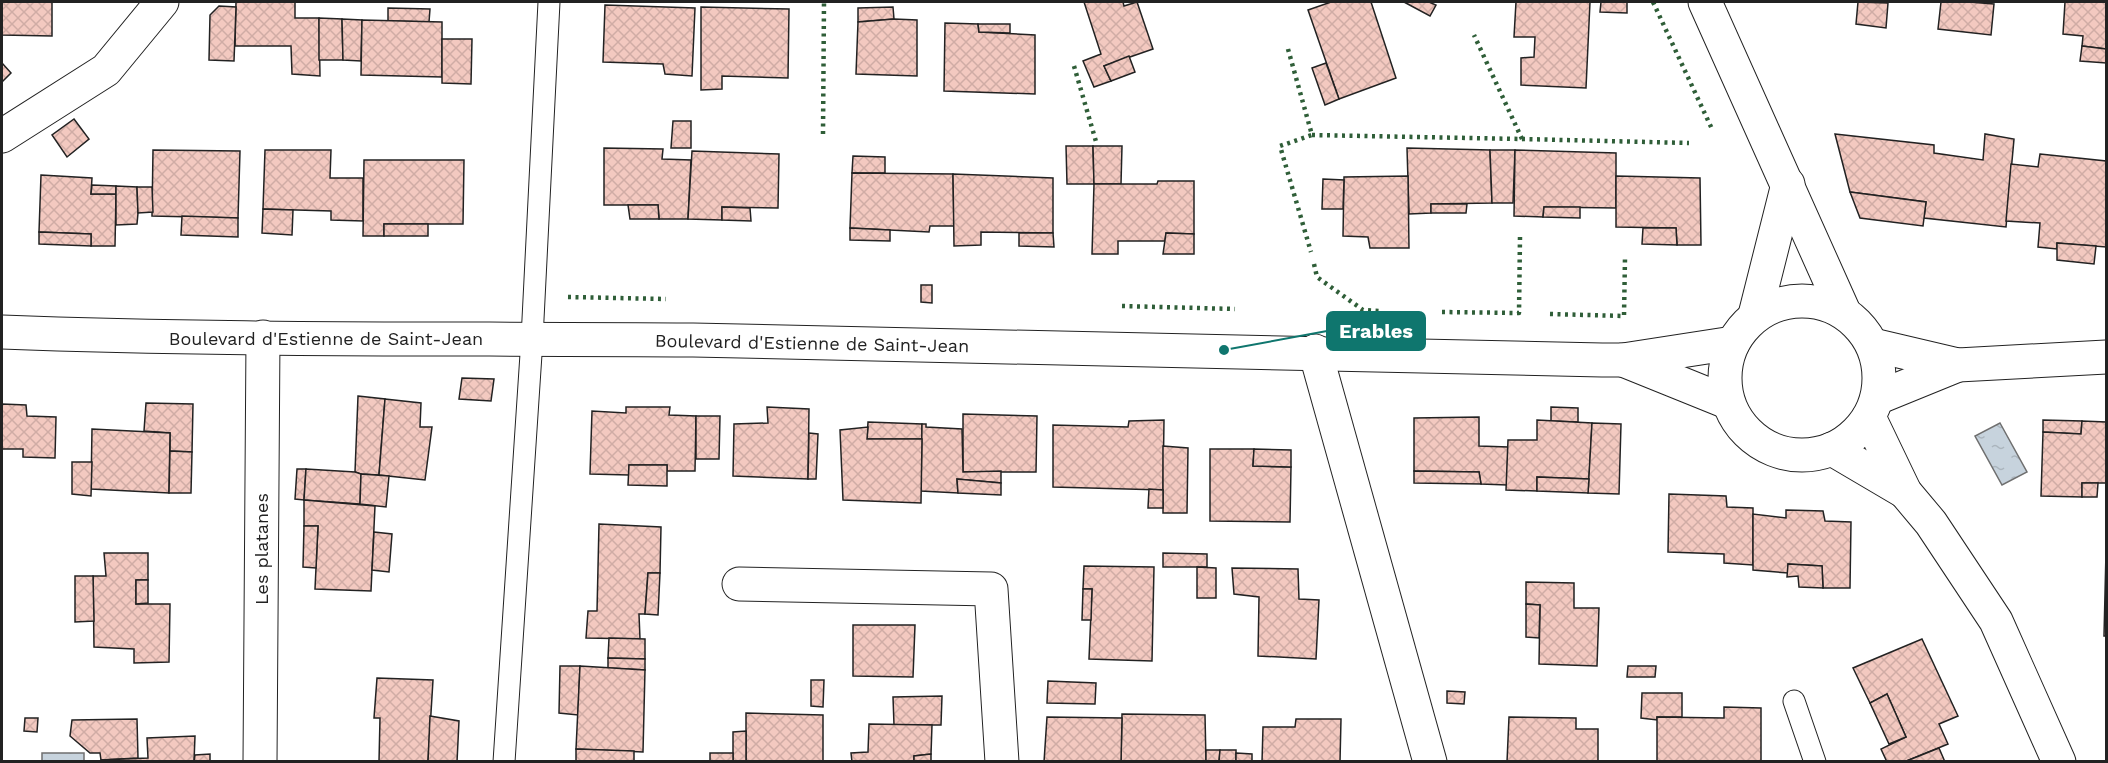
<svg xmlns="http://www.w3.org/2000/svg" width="2108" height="763" font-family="'Work Sans',sans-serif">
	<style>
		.water { fill: url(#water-ripples); stroke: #6f6f6f; stroke-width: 1.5 }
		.building { fill: url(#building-cross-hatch); stroke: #222; stroke-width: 1.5 }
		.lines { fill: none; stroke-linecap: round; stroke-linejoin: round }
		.lane-casing { stroke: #222; stroke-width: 23 }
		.street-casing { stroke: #222; stroke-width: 35 }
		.lane { stroke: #fff; stroke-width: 21 }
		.street { stroke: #fff; stroke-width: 33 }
		.hedge { stroke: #2f5e38; stroke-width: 4.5; stroke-dasharray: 3 4.5; stroke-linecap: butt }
		.labels { text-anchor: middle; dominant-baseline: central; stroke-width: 4.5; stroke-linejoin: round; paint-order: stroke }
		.street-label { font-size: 18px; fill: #222; stroke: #fff }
		.leader { fill: none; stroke: #0f766e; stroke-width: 2 }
		.callout-dot { fill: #0f766e; stroke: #fff; stroke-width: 2 }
		.callout { fill: #0f766e; stroke: #0f766e; stroke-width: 2 }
		.callout-label { font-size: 20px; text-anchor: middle; font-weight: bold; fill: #fff }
	</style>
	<defs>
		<pattern id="water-ripples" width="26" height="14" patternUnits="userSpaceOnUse" patternTransform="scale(1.5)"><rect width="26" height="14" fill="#c7d3dd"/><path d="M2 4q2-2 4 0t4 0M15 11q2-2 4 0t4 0" fill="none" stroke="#abb5bd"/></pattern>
		<pattern id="building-cross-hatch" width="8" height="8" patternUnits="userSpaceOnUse" patternTransform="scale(1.5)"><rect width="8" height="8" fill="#f3c9c0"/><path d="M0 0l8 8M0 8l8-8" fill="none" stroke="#d0aca5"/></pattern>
	</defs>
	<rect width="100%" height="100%" fill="#fff"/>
	<g class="water">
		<polygon points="2000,423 2027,472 2002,485 1975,436"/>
		<rect x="42" y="753" width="42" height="8"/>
	</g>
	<g class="building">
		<polygon points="2,2 52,2 52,36 2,35"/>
		<polygon points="236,2 295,2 295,18 319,18 320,76 292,74 291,46 235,46"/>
		<polygon points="1084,2 1123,2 1124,6 1137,2 1153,49 1104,66 1111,81 1094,87 1083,61 1101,54"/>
		<polygon points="1331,2 1371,2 1396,78 1339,99 1308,10"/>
		<polygon points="1404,2 1429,2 1436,5 1430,16"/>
		<polygon points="1516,2 1590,2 1586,88 1521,85 1521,58 1534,57 1535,37 1514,37"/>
		<polygon points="1601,2 1627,2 1627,13 1600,12"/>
		<polygon points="1858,2 1888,3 1886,28 1856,24"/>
		<polygon points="1941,2 1969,2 1994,4 1991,35 1938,29"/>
		<polygon points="2065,2 2106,2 2106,49 2082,46 2083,36 2063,34"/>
		<polygon points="605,5 695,8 692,76 665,74 663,64 603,62"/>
		<polygon points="219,6 236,7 234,61 209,60 210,15"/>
		<polygon points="701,7 789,9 788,78 722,76 722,89 701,90"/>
		<polygon points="893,7 894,19 858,22 858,8"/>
		<polygon points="388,8 430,9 429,22 388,21"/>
		<polygon points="319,18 342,19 343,60 319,60"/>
		<polygon points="342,19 362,20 361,61 343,60"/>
		<polygon points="894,19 917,20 917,76 856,74 858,22"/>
		<polygon points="362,20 442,22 442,77 361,75"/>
		<polygon points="945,23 978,24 979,32 1035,35 1035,94 944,91"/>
		<polygon points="978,24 1010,24 1010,33 979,32"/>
		<polygon points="442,39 472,39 471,84 442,83"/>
		<polygon points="2082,46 2106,49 2106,63 2080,61"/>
		<polygon points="1129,56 1135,72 1111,81 1104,66"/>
		<polygon points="2,63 11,73 2,82"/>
		<polygon points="1326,63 1339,99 1325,105 1312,68"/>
		<polygon points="74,119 89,139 67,157 52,135"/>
		<polygon points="673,121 691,121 691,148 671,148"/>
		<polygon points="1835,134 1934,145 1934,153 1983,160 1985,134 2014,139 2006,227 1924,218 1926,202 1850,192"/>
		<polygon points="1066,146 1093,146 1094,184 1067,184"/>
		<polygon points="1093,146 1122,146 1121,184 1094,184"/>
		<polygon points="604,148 663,149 662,159 691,160 688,219 659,219 658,205 604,205"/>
		<polygon points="1407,148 1490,150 1492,203 1431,204 1431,213 1409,214"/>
		<polygon points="153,150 240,151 238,218 152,216"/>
		<polygon points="265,150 331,150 330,178 363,178 363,221 331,220 331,211 263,209"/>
		<polygon points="1490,150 1515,150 1513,203 1492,203"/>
		<polygon points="1515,150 1616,153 1616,208 1544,207 1543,217 1514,216"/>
		<polygon points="692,151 779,154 778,208 722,207 722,220 688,219"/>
		<polygon points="2040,154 2106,161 2106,247 2057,243 2057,249 2038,247 2040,223 2006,221 2011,164 2038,167"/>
		<polygon points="853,156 885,157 885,173 852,173"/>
		<polygon points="364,160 464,160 463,224 384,224 384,236 363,236"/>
		<polygon points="852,173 953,174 954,226 930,226 929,232 850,228"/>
		<polygon points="953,174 1053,178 1053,233 981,232 981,245 954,246"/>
		<polygon points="41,175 92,178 91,194 116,194 115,246 91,246 91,234 39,232"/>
		<polygon points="1408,176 1409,248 1370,248 1368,237 1343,236 1344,177"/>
		<polygon points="1616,176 1700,178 1701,245 1677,245 1676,228 1616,227"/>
		<polygon points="1323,179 1344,180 1343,209 1322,209"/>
		<polygon points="1158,181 1194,181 1194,234 1166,233 1165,241 1118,241 1118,254 1092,254 1094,184 1157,184"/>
		<polygon points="92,185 116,186 116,194 91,194"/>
		<polygon points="116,186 137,187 138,213 137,224 116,225"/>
		<polygon points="137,187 152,187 153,212 138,213"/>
		<polygon points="1850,192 1926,202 1923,226 1860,218"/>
		<polygon points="1431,204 1467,204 1466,213 1431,213"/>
		<polygon points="628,205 658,205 659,219 630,219"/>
		<polygon points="722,207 750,208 751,221 722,220"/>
		<polygon points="1544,207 1580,207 1580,218 1543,217"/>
		<polygon points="263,209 293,210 292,235 262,233"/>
		<polygon points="182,216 238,218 238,237 181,235"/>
		<rect x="384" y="224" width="44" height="12"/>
		<polygon points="850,228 890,230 890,241 850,240"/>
		<polygon points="1643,228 1676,228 1677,245 1642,244"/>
		<polygon points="39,232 91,234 91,246 39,244"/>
		<polygon points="1019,233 1053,233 1054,247 1019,246"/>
		<polygon points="1166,233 1194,234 1194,254 1163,254"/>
		<polygon points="2057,243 2096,246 2094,264 2057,260"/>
		<polygon points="921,285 932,285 932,303 921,302"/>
		<polygon points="462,378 494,379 491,401 459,399"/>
		<polygon points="358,396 385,399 379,475 361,474 355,472"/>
		<polygon points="385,399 421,403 420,427 432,427 425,480 379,475"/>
		<polygon points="146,403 193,404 192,452 170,451 170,433 144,431"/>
		<polygon points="2,404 26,405 27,416 56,417 55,458 23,457 23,449 2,449"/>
		<polygon points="626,407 670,407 669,415 696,416 695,471 667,471 667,465 629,465 629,475 590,474 592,411 626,413"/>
		<polygon points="767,407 809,409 808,479 733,476 734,424 768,423"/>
		<polygon points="1551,407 1578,408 1578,422 1551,421"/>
		<polygon points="963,414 1037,416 1036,472 963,472"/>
		<polygon points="696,416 720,416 719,459 696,459"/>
		<polygon points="1479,417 1479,446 1508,447 1507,485 1481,484 1479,472 1414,471 1414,418"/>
		<polygon points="1164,420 1163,490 1053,487 1053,425 1128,427 1129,421"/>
		<polygon points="1537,420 1592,423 1589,479 1537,477 1537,491 1506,490 1508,440 1537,440"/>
		<polygon points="2043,420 2082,421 2081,434 2043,432"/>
		<polygon points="2082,421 2106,422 2106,483 2082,483 2082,497 2041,496 2043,432 2081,434"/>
		<polygon points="868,422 922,424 922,439 867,439"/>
		<polygon points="1592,423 1621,424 1619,494 1588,493"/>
		<polygon points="922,424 926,424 926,427 962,429 963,472 1001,471 1001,483 957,479 958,493 921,491"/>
		<polygon points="868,427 867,439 922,439 921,503 843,500 840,430"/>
		<polygon points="92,429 170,433 169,493 91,489"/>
		<polygon points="809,433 818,434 816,479 808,479"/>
		<polygon points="1163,446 1188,448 1187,513 1163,513"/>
		<polygon points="1210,449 1254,449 1253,466 1291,467 1290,522 1210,521"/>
		<polygon points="1254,449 1291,450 1291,467 1253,466"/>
		<polygon points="170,451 192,452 191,493 169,493"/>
		<polygon points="72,462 92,462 91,496 72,494"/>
		<polygon points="629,465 667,465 667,486 628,485"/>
		<polygon points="297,469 306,469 304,500 295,499"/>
		<polygon points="306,469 355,472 361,474 360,504 304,500"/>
		<polygon points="1414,471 1479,472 1481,484 1414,483"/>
		<polygon points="361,474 389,476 386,507 360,504"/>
		<polygon points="1537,477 1589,479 1588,493 1537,491"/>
		<polygon points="957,479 1001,483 1001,495 958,493"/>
		<polygon points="2082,483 2098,483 2097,497 2082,497"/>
		<polygon points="1149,489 1163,490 1163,508 1148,508"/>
		<polygon points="1669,494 1726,496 1727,507 1753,508 1753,565 1724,563 1724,554 1668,552"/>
		<polygon points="304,500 375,506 371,591 315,589 318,526 304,526"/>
		<polygon points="1786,510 1823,511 1825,521 1851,522 1850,588 1823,588 1822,566 1788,564 1788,573 1753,570 1753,514 1786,518"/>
		<polygon points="599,524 661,527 660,573 648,573 645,614 639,614 640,639 586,638 588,611 597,611"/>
		<polygon points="304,526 318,526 316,568 303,567"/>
		<polygon points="374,532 392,534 389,572 372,570"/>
		<polygon points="2106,552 2106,636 2104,636"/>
		<polygon points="104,553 148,553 148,580 136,580 136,604 170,604 169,662 134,663 134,649 94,647 93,576 106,576"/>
		<polygon points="1163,553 1207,554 1207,567 1163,567"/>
		<polygon points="1788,564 1822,566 1823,588 1799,587 1798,576 1787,577"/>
		<polygon points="1084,566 1154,567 1152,661 1089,659 1092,589 1083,589"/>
		<polygon points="1197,567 1216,568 1216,598 1197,598"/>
		<polygon points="1232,568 1298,569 1299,599 1319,600 1316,659 1258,656 1259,597 1234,594"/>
		<polygon points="648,573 660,573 658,615 645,614"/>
		<polygon points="75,576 93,576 94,621 75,622"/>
		<polygon points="136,580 148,580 148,603 136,604"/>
		<polygon points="1526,582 1574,583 1574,608 1599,608 1597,666 1539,664 1540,605 1526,604"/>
		<polygon points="1083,589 1092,589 1091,620 1082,620"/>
		<polygon points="1526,604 1540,605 1539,638 1526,637"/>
		<polygon points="853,625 915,625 913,677 853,676"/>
		<polygon points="609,638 645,639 645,659 608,658"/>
		<polygon points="1922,639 1958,716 1939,724 1948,744 1904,762 1887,762 1881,749 1906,737 1887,694 1870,703 1853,668"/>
		<polygon points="608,658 645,659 645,670 608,668"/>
		<polygon points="560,666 580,666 578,715 559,713"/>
		<polygon points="580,666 645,670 643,752 576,749"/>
		<polygon points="1628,666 1656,666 1655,677 1627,677"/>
		<polygon points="377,678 433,680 428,762 379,762 380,718 374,718"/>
		<polygon points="811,680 824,680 823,707 811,706"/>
		<polygon points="1048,681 1096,683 1095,704 1047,703"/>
		<polygon points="1447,691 1465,692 1464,704 1447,703"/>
		<polygon points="1642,693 1682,693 1682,717 1657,717 1657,720 1641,718"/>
		<polygon points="1887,694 1906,737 1889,744 1870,703"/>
		<polygon points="942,696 941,725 894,725 893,697"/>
		<polygon points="1724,707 1761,708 1761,762 1657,762 1657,717 1724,718"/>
		<polygon points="746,713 823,715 823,762 746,762"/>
		<polygon points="1122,714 1205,715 1206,762 1121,762"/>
		<polygon points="430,716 459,721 457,762 428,762"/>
		<polygon points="1047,717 1122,718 1121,762 1044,762"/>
		<polygon points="1509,717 1576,718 1576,729 1598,729 1598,762 1507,762"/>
		<polygon points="25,718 38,718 37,732 24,731"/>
		<polygon points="137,719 138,758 101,760 100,753 90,753 70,736 72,720"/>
		<polygon points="1296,719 1341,719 1340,762 1262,762 1263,727 1295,727"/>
		<polygon points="869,724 932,725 931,754 914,756 914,762 852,762 851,753 868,752"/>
		<polygon points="746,731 746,762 733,762 733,732"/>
		<polygon points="195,736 194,762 101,762 101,760 148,758 147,738"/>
		<polygon points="1939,748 1945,762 1904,762"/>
		<polygon points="576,749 634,751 634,762 576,762"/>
		<polygon points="1206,750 1220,750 1219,762 1206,762"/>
		<polygon points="1220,750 1236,750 1236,762 1219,762"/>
		<rect x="710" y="753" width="23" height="9"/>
		<polygon points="1236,753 1252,754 1252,762 1236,762"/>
		<polygon points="210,754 210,762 194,762 195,755"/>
		<polygon points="931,754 931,762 914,762 914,756"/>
	</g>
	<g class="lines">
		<defs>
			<g id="lane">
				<polyline points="1794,701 1815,762"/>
				<polyline points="504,762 532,339 549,2"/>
			</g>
			<g id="street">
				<polyline points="1705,2 1844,312"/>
				<polyline points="2,136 106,70 162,2"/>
				<circle cx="1802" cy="378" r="77"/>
				<polyline points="1755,315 1788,184"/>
				<path d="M2 332C232 341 463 338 693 340 996 344 1299 351 1602 360H1623L1733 343"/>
				<polyline points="1873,345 1958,365 2106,357"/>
				<polyline points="1315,351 1430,762"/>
				<polyline points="1623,360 1727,402"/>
				<polyline points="1877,398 1958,365"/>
				<polyline points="1869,417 1905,492 1931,523 1996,621 2059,762"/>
				<polyline points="1832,449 1905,492"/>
				<polyline points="739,584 991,589 1002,762"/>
				<polyline points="260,762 263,337"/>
			</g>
		</defs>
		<use href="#lane" class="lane-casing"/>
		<use href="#street" class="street-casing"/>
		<use href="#lane" class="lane"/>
		<use href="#street" class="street"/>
		<g class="hedge">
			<polyline points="1653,2 1712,129"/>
			<polyline points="1288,49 1312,135 1280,146 1311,252"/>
			<polyline points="1074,66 1097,145"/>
			<polyline points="823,134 824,2"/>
			<polyline points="1312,135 1522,139 1474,35"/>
			<polyline points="1522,139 1689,143"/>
			<polyline points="1314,264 1317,277 1363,310 1380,311"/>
			<polyline points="568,297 666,299"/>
			<polyline points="1122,306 1235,309"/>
			<polyline points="1442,312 1519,313 1520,237"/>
			<polyline points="1550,314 1624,316 1625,258"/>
		</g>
	</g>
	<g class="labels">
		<g class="street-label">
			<text x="326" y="338">Boulevard d'Estienne de Saint-Jean</text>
			<text transform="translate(812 343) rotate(1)">Boulevard d'Estienne de Saint-Jean</text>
			<text transform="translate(261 549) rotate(-90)">Les platanes</text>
		</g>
	</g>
	<path class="leader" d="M1224 350L1327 331"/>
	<circle class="callout-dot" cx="1224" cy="350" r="6"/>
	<rect class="callout" x="1327" y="312" width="98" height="38" rx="6"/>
	<g class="callout-label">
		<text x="1376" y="338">Erables</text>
	</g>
	<rect width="2108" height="763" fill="none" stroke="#222222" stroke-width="6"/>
</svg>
